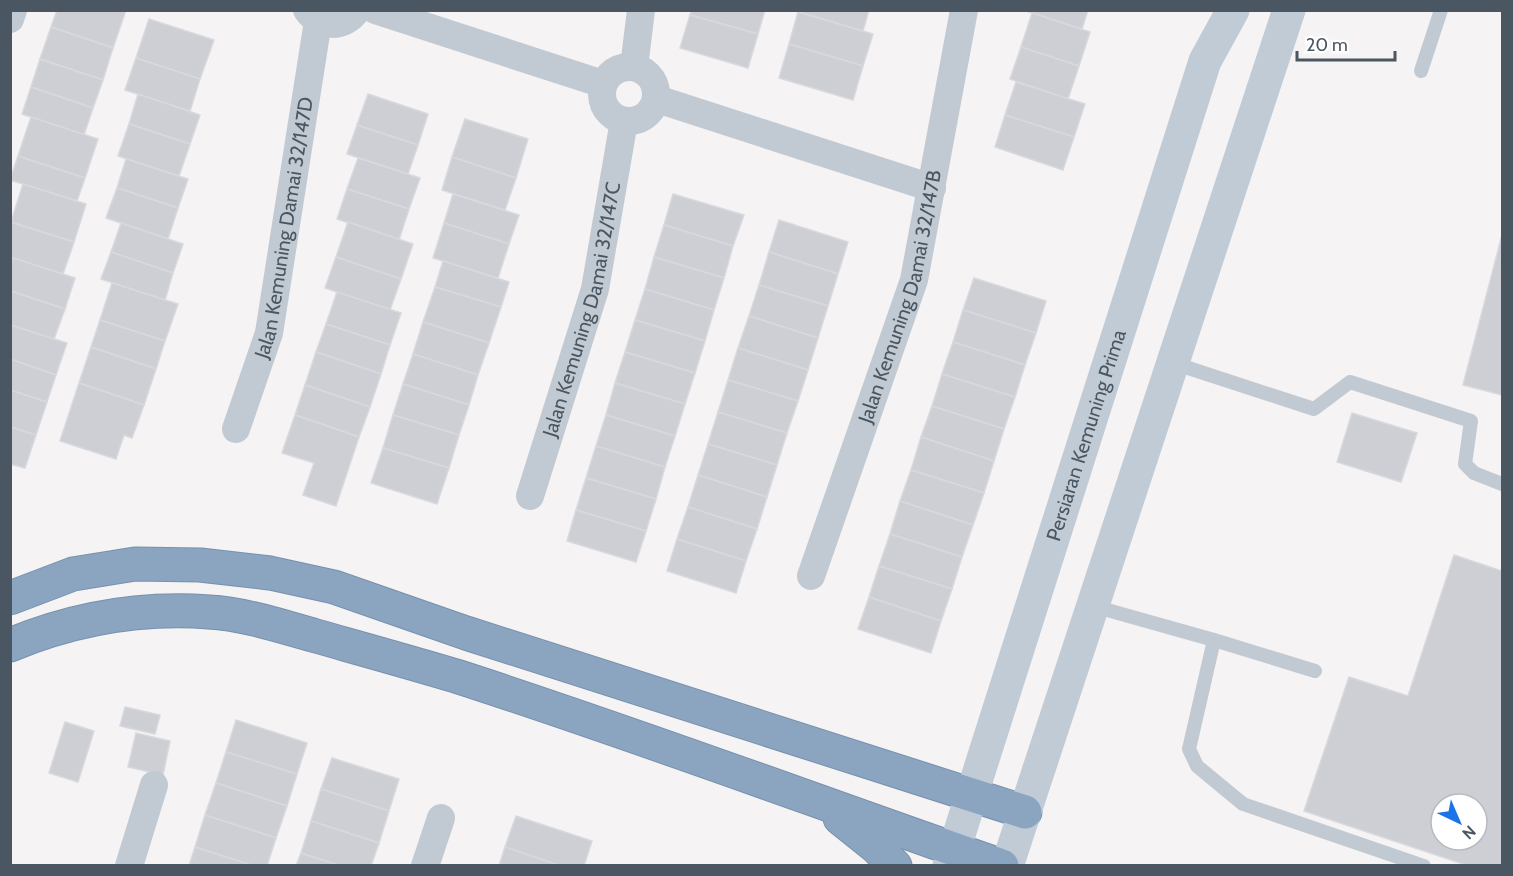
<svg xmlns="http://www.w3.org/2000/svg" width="1513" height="876" font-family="Cabin,sans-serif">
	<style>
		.building { fill: #cdcfd5; stroke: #d7d9de; stroke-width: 1.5; fill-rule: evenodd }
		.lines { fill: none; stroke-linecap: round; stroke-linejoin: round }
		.highway-casing { stroke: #7690ad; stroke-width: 35 }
		.lane { stroke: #c1cad2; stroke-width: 14 }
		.street { stroke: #c1cad2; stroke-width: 28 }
		.secondary { stroke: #c1cbd6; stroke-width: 33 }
		.highway { stroke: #8ba5c1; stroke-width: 33 }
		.labels { text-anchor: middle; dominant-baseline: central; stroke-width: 4.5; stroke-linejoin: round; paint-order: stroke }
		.street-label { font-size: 20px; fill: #4a5661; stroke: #fff }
	</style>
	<rect width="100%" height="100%" fill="#f5f3f3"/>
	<g class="building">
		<polygon points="57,10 126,10 113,48 51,27"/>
		<polygon points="692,10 765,10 758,34 690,15"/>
		<polygon points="793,10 869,10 863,31"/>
		<polygon points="1023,10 1088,10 1082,29"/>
		<polygon points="798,12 873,34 863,66 789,44"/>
		<polygon points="1032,13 1090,32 1079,66 1021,47"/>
		<polygon points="690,15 758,34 748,68 680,48"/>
		<polygon points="149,19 214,40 200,79 136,58"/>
		<polygon points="51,27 113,48 103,80 40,59"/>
		<polygon points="789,44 863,66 853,100 779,78"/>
		<polygon points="1021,47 1079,66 1068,99 1010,79"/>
		<polygon points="136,58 200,79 190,111 125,90"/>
		<polygon points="40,59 103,80 93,108 31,87"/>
		<polygon points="1016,82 1085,104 1074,137 1005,115"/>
		<polygon points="31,87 93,108 84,135 22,114"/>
		<polygon points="138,94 200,115 190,144 129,124"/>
		<polygon points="368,94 428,114 418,145 357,125"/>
		<polygon points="1005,115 1074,137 1063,170 995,147"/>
		<polygon points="31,117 98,139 85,178 18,156"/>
		<polygon points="465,119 528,139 516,178 452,157"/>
		<polygon points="129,124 190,144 179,176 118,156"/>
		<polygon points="357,125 418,145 408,174 347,154"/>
		<polygon points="18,156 85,178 77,201 10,180"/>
		<polygon points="452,157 516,178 505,210 442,190"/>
		<polygon points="358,158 420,178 409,209 347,189"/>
		<polygon points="126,159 188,179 178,208 117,188"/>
		<polygon points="23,184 86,204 74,242 11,222"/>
		<polygon points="117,188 178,208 168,239 106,218"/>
		<polygon points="347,189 409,209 399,240 337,219"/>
		<polygon points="453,194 519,215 509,244 444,223"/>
		<polygon points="673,194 744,215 733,246 664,225"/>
		<polygon points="779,220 848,242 838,274 769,252"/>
		<polygon points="10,222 74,242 63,274 10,257"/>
		<polygon points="348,222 413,244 401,279 336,257"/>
		<polygon points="121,223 183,244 173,273 111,252"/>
		<polygon points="444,223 509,244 498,278 433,258"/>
		<polygon points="664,225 733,246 724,278 654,257"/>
		<polygon points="1502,235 1502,395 1463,385"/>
		<polygon points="111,252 173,273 165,300 101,279"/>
		<polygon points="769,252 838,274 828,306 759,285"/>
		<polygon points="336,257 401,279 390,310 325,288"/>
		<polygon points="654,257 724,278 714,310 645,289"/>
		<polygon points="13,258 75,278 65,309 10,291 10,267"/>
		<polygon points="443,261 509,282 501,307 435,287"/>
		<polygon points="974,278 1046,301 1036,333 963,310"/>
		<polygon points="112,283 178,304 165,341 100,320"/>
		<polygon points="759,285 828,306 818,338 749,316"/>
		<polygon points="435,287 501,307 489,343 423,322"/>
		<polygon points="645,289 714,310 705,341 635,320"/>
		<polygon points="10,291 65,309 54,339 10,325"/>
		<polygon points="337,292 401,313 390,345 326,324"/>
		<polygon points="963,310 1036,333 1025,365 953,342"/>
		<polygon points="749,316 818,338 808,370 738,348"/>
		<polygon points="100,320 165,341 156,369 91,347"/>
		<polygon points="635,320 705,341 695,373 625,352"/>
		<polygon points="423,322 489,343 478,375 413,354"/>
		<polygon points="326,324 390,345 381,374 316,352"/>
		<polygon points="10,325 67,343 56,375 10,359"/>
		<polygon points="953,342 1025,365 1015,397 942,374"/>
		<polygon points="91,347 156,369 144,405 79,383"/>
		<polygon points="738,348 808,370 798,401 728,380"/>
		<polygon points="316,352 381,374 370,407 305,385"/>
		<polygon points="625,352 695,373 685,404 615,383"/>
		<polygon points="413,354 478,375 469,405 403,384"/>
		<polygon points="10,359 56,375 47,402 10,390"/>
		<polygon points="942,374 1015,397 1004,429 932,406"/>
		<polygon points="728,380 798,401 787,433 718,412"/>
		<polygon points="79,383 144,405 132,438 124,435 116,459 60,441"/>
		<polygon points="615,383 685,404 675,436 606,415"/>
		<polygon points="403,384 469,405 459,435 393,415"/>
		<polygon points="305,385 370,407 359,437 295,415"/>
		<polygon points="10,390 47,402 36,435 10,427"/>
		<polygon points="932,406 1004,429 994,461 921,437"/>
		<polygon points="718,412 787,433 777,465 708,444"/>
		<polygon points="1352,413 1417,433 1401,482 1337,462"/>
		<polygon points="295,415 359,437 336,506 303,495 314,463 282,453"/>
		<polygon points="393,415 459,435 449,468 383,448"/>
		<polygon points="606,415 675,436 665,467 596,446"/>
		<polygon points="10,427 36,435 25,468 10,464"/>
		<polygon points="921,437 994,461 984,493 911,470"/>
		<polygon points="708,444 777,465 767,497 698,475"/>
		<polygon points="596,446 665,467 656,499 586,478"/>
		<polygon points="383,448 449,468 437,504 371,483"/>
		<polygon points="911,470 984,493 973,525 900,501"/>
		<polygon points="698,475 767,497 757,529 688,507"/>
		<polygon points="586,478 656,499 646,531 576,510"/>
		<polygon points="900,501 973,525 962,557 890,534"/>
		<polygon points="688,507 757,529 746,561 677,539"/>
		<polygon points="576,510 646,531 636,562 567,541"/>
		<polygon points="890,534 962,557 952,589 879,566"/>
		<polygon points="677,539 746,561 736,593 667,571"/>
		<path d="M1454 555 1502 571V866H1469L1304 811 1349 677 1408 696ZM1441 804H1477V840H1441Z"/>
		<polygon points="879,566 952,589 941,621 869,597"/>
		<polygon points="869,597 941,621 931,653 858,629"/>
		<polygon points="125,707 160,715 155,734 120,726"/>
		<polygon points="236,720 307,743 297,774 226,752"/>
		<polygon points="65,722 94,731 78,782 49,773"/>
		<polygon points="136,733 170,741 163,775 128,767"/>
		<polygon points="226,752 297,774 287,806 216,783"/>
		<polygon points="332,758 399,779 389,811 321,789"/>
		<polygon points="216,783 287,806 276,838 205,815"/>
		<polygon points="321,789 389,811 379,843 311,821"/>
		<polygon points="205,815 276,838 267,866 254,866 195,847"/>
		<polygon points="516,816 592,841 584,866 561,866 505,847"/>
		<polygon points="311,821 379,843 371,866 341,866 301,853"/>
		<polygon points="195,847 254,866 189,866"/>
		<polygon points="505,847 561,866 499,866"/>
		<polygon points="301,853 341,866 296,866"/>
	</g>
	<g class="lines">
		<defs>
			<g id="highway">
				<polyline points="10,598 73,574 135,564 200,565 270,573 334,587 466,633 1025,812"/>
				<path d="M10 645C73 619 141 607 209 612 245 614 280 626 316 636 362 649 409 662 456 676 639 735 820 803 1002 866"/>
				<polyline points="840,818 875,846 895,866"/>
			</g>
		</defs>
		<use href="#highway" class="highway-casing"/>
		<g class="lane">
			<polyline points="1421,71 1441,10"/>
			<polyline points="1173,363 1314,409 1350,382 1471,421 1465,464 1474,473 1502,484"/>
			<polyline points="1093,606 1214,640 1189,749 1197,766 1243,804 1424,866"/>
			<polyline points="1214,640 1315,671"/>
		</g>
		<g class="street">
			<path d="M307 10C320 28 344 29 357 10"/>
			<polyline points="375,10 603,84"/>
			<polyline points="10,19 13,10"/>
			<circle cx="629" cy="94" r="27"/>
			<polyline points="634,67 641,10"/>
			<polyline points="657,99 932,188"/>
			<path id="s1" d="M236 429 269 333 318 21"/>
			<path id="s2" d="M530 496 595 289 624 121"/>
			<path id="s3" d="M811 576 914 280 964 10"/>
			<polyline points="129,866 154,785"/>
			<polyline points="425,866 441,818"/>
		</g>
		<g class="secondary">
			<path id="s4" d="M949 866 1205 61 1233 10"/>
			<polyline points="1007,866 1289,10"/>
		</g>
		<use href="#highway" class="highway"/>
	</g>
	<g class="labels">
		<g class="street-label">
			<text stroke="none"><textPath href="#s1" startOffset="208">Jalan Kemuning Damai 32/147D</textPath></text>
			<text stroke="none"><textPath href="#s3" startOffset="294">Jalan Kemuning Damai 32/147B</textPath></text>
			<text stroke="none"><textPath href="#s2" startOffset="194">Jalan Kemuning Damai 32/147C</textPath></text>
			<text stroke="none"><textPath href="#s4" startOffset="452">Persiaran Kemuning Prima</textPath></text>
		</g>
	</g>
	<rect width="1513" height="876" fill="none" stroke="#4a5661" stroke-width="24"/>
	<g transform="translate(1459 822) rotate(136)"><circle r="28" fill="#ffffff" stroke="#b7bbc0" stroke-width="1.5"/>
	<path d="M0-4.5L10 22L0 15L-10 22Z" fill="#1a73e8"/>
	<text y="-9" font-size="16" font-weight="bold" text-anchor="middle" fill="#4a5661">N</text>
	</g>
	<path d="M1297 51v9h98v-9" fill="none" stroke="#4a5661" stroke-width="3"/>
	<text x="1306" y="51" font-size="18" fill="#4a5661" stroke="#ffffff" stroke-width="4.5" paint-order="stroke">20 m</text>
</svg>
